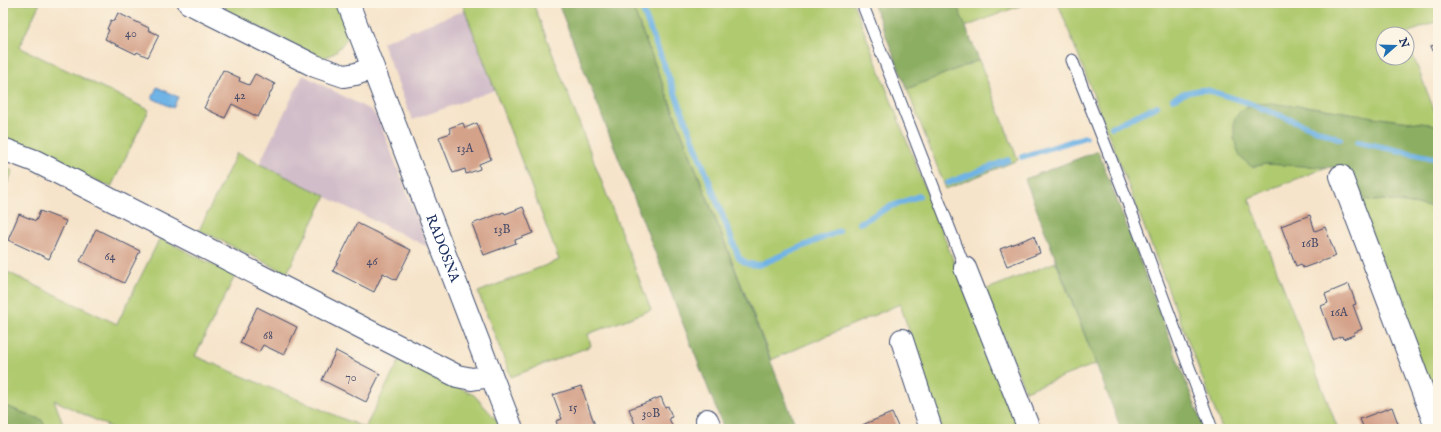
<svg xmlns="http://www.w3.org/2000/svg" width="1441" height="432" font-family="'IM FELL English',serif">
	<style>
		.industrial { fill: #d1bdc9 }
		.green { fill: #b0ca70; stroke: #667c67 }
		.forest { fill: #8cae62; stroke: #546e60 }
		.water { fill: #6fb3e5; stroke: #4571a2 }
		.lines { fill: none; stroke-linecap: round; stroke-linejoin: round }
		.stream { stroke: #6fb3e5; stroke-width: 6 }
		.building { fill: #d4a189 }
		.lane-casing { stroke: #3c4a6e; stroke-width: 13 }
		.street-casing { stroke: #3c4a6e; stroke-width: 24 }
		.lane { stroke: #fff; stroke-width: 11 }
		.street { stroke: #fff; stroke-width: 22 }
		.labels { text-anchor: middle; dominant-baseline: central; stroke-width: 4; stroke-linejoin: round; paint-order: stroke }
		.number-label { font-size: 12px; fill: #494c69 }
		.street-label { font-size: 14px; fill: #1b2f5e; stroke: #fcf5e5 }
	</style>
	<rect width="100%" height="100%" fill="#fcf5e5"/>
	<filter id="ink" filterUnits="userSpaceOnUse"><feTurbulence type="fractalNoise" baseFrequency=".025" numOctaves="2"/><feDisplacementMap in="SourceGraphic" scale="8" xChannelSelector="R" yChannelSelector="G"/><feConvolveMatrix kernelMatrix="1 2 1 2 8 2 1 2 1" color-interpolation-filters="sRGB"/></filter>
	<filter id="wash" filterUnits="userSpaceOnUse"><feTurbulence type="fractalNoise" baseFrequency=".012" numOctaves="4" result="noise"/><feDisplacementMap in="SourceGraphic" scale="16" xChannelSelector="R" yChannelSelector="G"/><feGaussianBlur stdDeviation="0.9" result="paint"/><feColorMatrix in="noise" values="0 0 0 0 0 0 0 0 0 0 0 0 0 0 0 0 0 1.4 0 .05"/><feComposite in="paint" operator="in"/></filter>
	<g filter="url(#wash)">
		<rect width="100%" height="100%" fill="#f6e4ca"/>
		<g class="industrial">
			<polygon points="465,10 495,90 412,120 382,42"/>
			<polygon points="303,75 372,111 379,121 428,247 259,164"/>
		</g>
		<g class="green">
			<polygon points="3,3 40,3 19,47 149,110 111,187 3,139"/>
			<path d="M229 3H338L347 25V38C340 48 334 56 321 58L225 10Z"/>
			<polygon points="462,3 533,3 651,310 588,334 591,346 511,377 478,292 559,260"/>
			<polygon points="631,3 853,3 1019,429 942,429 900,304 771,360"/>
			<polygon points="956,3 1027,3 965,27"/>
			<polygon points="1058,3 1438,3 1438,21 1405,34 1383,34 1383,58 1407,58 1407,40 1438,120 1438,125 1393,120 1312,107 1286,106 1252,167 1265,164 1327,167 1249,198 1338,429 1222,429"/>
			<polygon points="979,60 1018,160 946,189 907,89"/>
			<polygon points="237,153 326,196 287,273 199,230"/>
			<polygon points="3,167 13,171 3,192"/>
			<polygon points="1358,197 1374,201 1384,200 1426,206 1438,206 1438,407"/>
			<polygon points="160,238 235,276 195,356 365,428 400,359 474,395 501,425 502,429 114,429 54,400 65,429 46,429 42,420 3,405 3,270 117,324"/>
			<polygon points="1056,262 1096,364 1025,391 985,290"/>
		</g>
		<g class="forest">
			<polygon points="558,3 631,3 797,429 724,429"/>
			<polygon points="873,3 956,3 979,60 907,89"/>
			<polygon points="1259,103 1312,107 1393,120 1438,125 1438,206 1426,206 1384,200 1374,201 1358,197 1344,168 1265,164 1252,167 1240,157 1234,139 1234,120 1241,110"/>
			<polygon points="1098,151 1204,429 1121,429 1025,179"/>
			<polygon points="3,405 42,420 46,429 3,429"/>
		</g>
		<polygon class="water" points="157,87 178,97 173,108 152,98"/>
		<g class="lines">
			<g class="stream">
				<polyline points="640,3 739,258 748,264 759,265 839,231"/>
				<polyline points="1173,99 1185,93 1200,90 1207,90 1246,102 1340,139"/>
				<polyline points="1112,127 1157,106"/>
				<polyline points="1358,142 1438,159"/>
				<polyline points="1022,157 1085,137"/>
				<polyline points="948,183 1008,160"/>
				<polyline points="860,223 889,207 919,196"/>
			</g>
		</g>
		<g id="blocks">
			<g class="building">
				<polygon points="118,13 149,28 148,30 159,35 148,57 137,52 136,54 105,39 109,30 107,29 111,20 114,21"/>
				<polygon points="1438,44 1438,63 1431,46"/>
				<polygon points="223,70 240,78 239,81 249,85 255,74 275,84 258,117 232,104 225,118 204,108"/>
				<polygon points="463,123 465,128 477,123 491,159 479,164 480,169 466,174 465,169 453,173 439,137 451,133 449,128"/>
				<polygon points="523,207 533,233 515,240 516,243 484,255 472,224 504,212 505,214"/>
				<polygon points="40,211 66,221 49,259 8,240 19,214 36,221"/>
				<polygon points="1310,215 1315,231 1325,227 1336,256 1303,268 1301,264 1296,266 1281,226"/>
				<polygon points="357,223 411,250 396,280 383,273 374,292 333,271"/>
				<polygon points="96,229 140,251 124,283 80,261"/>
				<polygon points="1034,236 1040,253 1007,266 1000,249"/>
				<polygon points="1349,284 1356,304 1353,305 1362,329 1353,333 1354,335 1343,339 1342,336 1333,340 1321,306 1328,303 1325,294"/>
				<polygon points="257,307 297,327 284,355 263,345 259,352 240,343"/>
				<polygon points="336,351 380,374 366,402 322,380"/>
				<polygon points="581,386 596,428 559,429 556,421 562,419 553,395"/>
				<polygon points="661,397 665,407 668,406 672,417 669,418 673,428 669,429 637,429 629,409"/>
				<polygon points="1392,407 1400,429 1364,429 1360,419"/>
				<polygon points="892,413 899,429 863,429 862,425"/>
			</g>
		</g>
	</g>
	<g filter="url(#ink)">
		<use href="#blocks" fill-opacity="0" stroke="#3c4a6e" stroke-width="1"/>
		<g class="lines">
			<defs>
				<g id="lane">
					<polyline points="862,3 965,268"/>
					<polyline points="1072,60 1125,195 1212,429"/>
				</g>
				<g id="street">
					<polyline points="189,3 315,66 344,76 356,74 373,68"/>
					<path id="s1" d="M348 3 512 429"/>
					<polyline points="3,149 35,161 457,376 472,379 491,376"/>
					<polyline points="1341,176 1437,429"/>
					<polyline points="965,268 1029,429"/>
					<polyline points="902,340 931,429"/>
					<polyline points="707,420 711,429"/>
				</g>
			</defs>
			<use href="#lane" class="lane-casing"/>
			<use href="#street" class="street-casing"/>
			<use href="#lane" class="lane"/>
			<use href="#street" class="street"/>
		</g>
	</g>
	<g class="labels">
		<g class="number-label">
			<text x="131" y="33">40</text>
			<text x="240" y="95">42</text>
			<text x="465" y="148">13A</text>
			<text x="502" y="229">13B</text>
			<text x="1310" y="243">16B</text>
			<text x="110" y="256">64</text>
			<text x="372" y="261">46</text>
			<text x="1339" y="312">16A</text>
			<text x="268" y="335">68</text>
			<text x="351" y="377">70</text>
			<text x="573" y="407">15</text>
			<text x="651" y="413">30B</text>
		</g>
		<g class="street-label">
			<text stroke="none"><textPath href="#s1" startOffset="263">RADOSNA</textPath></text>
		</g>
	</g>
	<rect width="1441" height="432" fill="none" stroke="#fcf5e5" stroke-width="16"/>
	<g transform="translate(1395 46) rotate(70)"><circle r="19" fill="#fcf5e5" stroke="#a2a6af"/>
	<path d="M0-3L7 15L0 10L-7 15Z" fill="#1f6fb2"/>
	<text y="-6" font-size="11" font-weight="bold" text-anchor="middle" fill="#1b2f5e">N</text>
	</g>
</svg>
